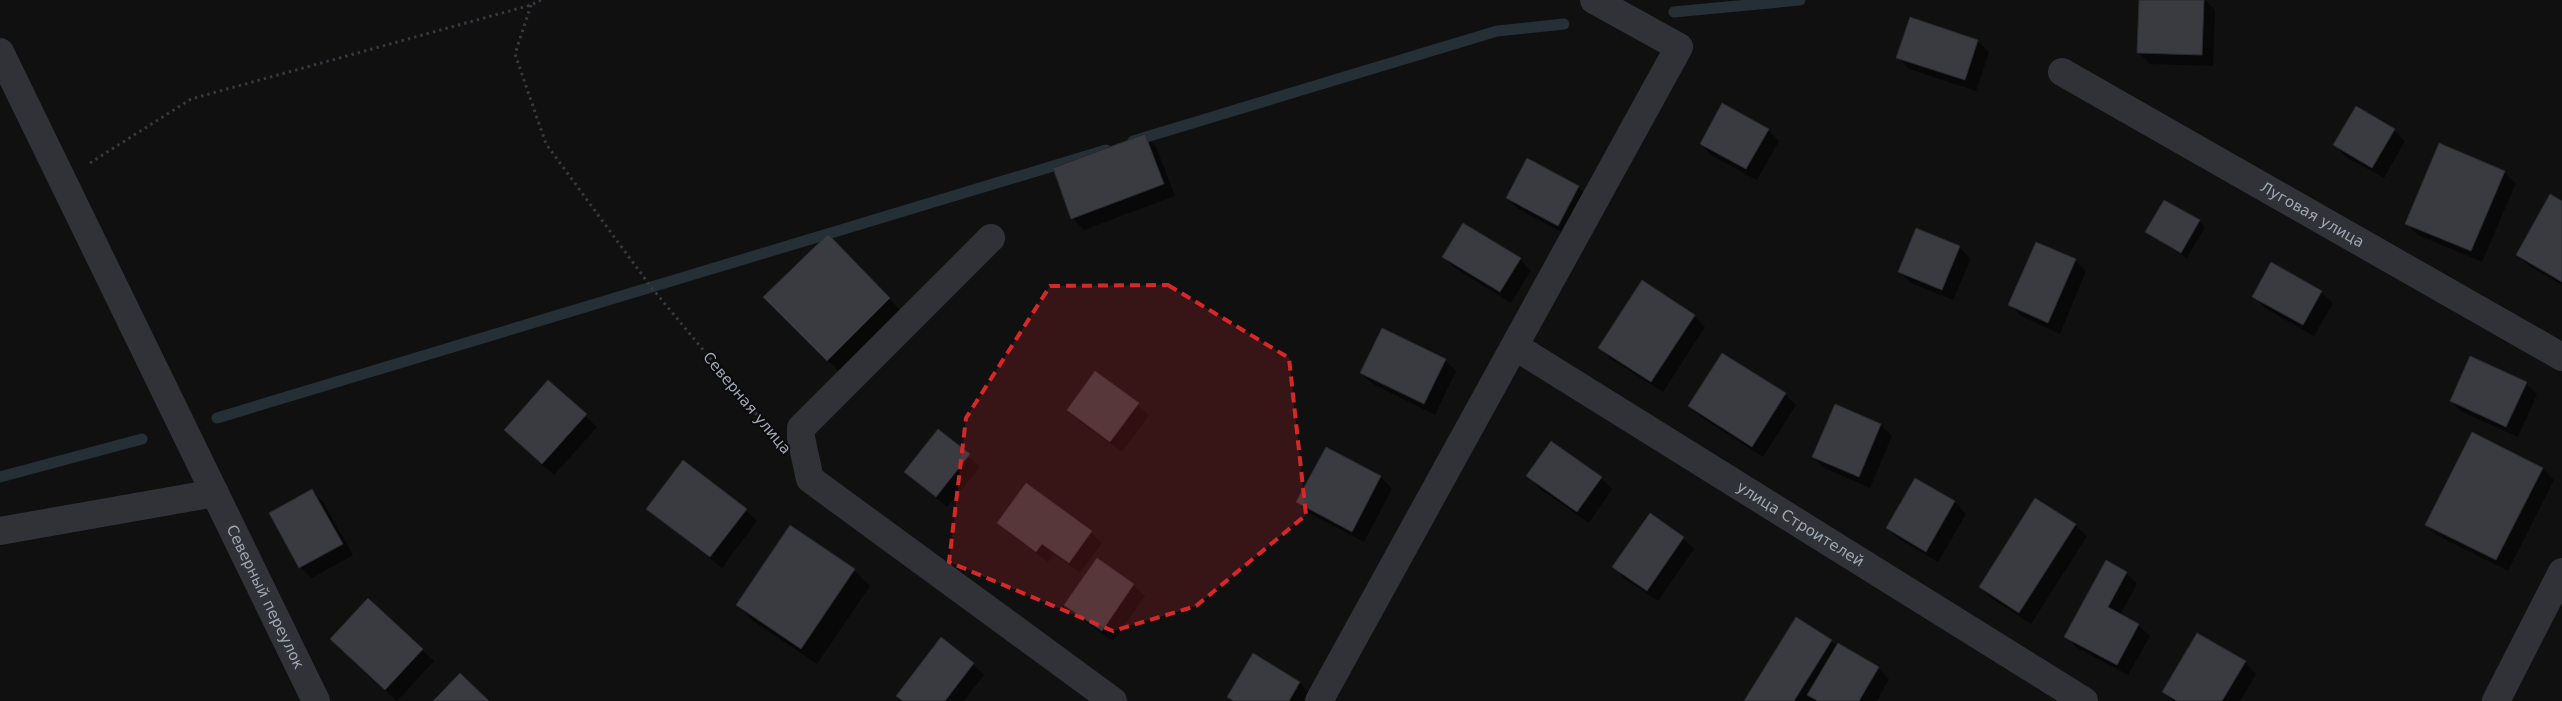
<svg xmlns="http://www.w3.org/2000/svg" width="2562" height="701" font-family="'DejaVu Sans',sans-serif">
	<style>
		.shadow { fill: #0007 }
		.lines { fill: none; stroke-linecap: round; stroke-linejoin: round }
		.stream { stroke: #252f36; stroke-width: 11 }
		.building { fill: #393b40; stroke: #292a2e }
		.path { stroke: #36393e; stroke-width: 3; stroke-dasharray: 2.5 4; stroke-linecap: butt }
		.minor { stroke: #303237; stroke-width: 28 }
		.marked { fill: #d62828; fill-opacity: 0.2; stroke: #d62828; stroke-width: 4; stroke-dasharray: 10 6; stroke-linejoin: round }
		.labels { text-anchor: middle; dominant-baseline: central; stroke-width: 4; stroke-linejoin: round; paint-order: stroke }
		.street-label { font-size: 15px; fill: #9fa7b4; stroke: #0b0b0c }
	</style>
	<rect width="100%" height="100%" fill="#101011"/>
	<g class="shadow">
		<polygon points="2140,0 2205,0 2215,10 2213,66 2150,64 2138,52"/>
		<polygon points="1978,41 1989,52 1976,91 1909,69 1898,57"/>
		<polygon points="1768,130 1779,141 1757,180 1712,156 1701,144"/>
		<polygon points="2394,130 2405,141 2384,178 2346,157 2335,145"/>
		<polygon points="1145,135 1156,147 1175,196 1084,230 1072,218"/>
		<polygon points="2504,172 2516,183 2482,262 2418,235 2406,224"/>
		<polygon points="1578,187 1589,198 1569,236 1518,209 1507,198"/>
		<polygon points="2562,202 2562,285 2529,266 2517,255"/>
		<polygon points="2199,221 2205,227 2187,258 2147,232"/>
		<polygon points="828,236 905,315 843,376 765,297"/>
		<polygon points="1959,247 1971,259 1953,300 1911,283 1899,272"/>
		<polygon points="1443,257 1520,259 1531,271 1511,303 1455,268"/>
		<polygon points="2075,260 2086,271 2060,334 2021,316 2010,305"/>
		<polygon points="2321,292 2333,303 2314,336 2265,308 2253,296"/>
		<polygon points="1694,316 1705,327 1663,392 1611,359 1600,348"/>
		<polygon points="1445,360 1456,371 1435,415 1373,384 1361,373"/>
		<polygon points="548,382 597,427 554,475 517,442"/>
		<polygon points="2526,383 2537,394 2518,437 2462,412 2451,401"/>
		<polygon points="1785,394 1796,405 1763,457 1701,417 1689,406"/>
		<polygon points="1138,404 1149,415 1122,452 1079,421 1068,410"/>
		<polygon points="1881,425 1892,436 1870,488 1825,468 1813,457"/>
		<polygon points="939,431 980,467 947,507 906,472"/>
		<polygon points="1327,448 1381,477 1392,489 1364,542 1309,513 1298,502"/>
		<polygon points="2543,469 2554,480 2508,571 2438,536 2426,525"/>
		<polygon points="1528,476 1601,478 1612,489 1589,523 1539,488"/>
		<polygon points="1916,480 1955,502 1966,514 1938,562 1899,539 1887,528"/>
		<polygon points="311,490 323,502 353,555 312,578 300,567"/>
		<polygon points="648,509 746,510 757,521 722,568"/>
		<polygon points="998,523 1091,532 1102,543 1080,573 1054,554 1048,562 1010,534"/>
		<polygon points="2075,525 2087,536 2031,624 1991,598 1980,587"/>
		<polygon points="790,527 854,570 870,586 817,664 753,621 737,605"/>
		<polygon points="1683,538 1694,549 1658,601 1625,579 1614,567"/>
		<polygon points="2126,573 2137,584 2120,615 2138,625 2150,636 2128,675 2077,648 2066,636"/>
		<polygon points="1133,585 1145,596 1113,641 1077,616 1066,605"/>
		<polygon points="368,599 434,661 397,701 342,650"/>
		<polygon points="1831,641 1837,646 1878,668 1889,679 1877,701 1746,701"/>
		<polygon points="1253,655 1300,683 1311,695 1307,701 1233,701 1228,697"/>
		<polygon points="2245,662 2256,674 2240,701 2172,701 2163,692"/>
		<polygon points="973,664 984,675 964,701 903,701 897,696"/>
	</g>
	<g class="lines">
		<g class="stream">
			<polyline points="1674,12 1800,0"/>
			<polyline points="1133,141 1497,31 1564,24"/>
			<polyline points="217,418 1106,150"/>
			<polyline points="0,477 142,439"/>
		</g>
	</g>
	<g class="building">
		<polygon points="2139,0 2204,0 2202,55 2137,53"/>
		<polygon points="1910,17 1978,40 1965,80 1896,58"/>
		<polygon points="1722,103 1769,129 1746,169 1700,144"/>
		<polygon points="2356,106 2395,129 2372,168 2333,145"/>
		<polygon points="1145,134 1164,184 1071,219 1053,168"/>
		<polygon points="2439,143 2505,171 2471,251 2405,224"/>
		<polygon points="1527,158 1579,186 1558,226 1506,198"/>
		<polygon points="2550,194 2562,201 2562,282 2516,255"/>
		<polygon points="2164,200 2200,220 2181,253 2145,232"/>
		<polygon points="1463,223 1521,258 1500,292 1442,257"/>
		<polygon points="1916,228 1960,246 1942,290 1898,272"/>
		<polygon points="828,234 890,298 827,361 763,297"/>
		<polygon points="2036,242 2076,259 2048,323 2008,305"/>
		<polygon points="2271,262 2322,291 2303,325 2252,297"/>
		<polygon points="1642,280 1695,315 1651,382 1598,348"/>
		<polygon points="1382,328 1446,359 1424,404 1360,373"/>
		<polygon points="1722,353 1786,393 1752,447 1688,406"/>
		<polygon points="2470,356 2527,382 2506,427 2450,401"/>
		<polygon points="1095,371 1139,403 1110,442 1067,410"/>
		<polygon points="548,380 587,414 542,464 504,430"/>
		<polygon points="1835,404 1881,424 1859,477 1812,457"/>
		<polygon points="938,429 970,454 936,497 904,472"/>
		<polygon points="2472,432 2543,468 2496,560 2425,525"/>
		<polygon points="1551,441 1602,477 1577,512 1526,476"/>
		<polygon points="1326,447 1381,476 1352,532 1296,502"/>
		<polygon points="683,460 747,509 710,557 646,509"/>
		<polygon points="1915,478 1955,501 1926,552 1886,528"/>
		<polygon points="1026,483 1092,531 1069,563 1042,544 1036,552 997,523"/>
		<polygon points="312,489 343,544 299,568 269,513"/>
		<polygon points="2035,498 2076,524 2019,613 1979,587"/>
		<polygon points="1650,513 1684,537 1647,591 1612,567"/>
		<polygon points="790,525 855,569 801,649 736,605"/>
		<polygon points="1097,558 1134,584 1102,631 1064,605"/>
		<polygon points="2106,560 2127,572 2108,607 2139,624 2117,665 2064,637"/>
		<polygon points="368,598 423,649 385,690 330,639"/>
		<polygon points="1796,617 1832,640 1794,701 1744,701"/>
		<polygon points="2197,633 2246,661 2222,701 2177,701 2162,692"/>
		<polygon points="941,637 974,663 945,701 903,701 896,696"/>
		<polygon points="1838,643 1879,667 1859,701 1818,701 1807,695"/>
		<polygon points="1253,653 1300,682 1289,701 1234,701 1227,697"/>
		<polygon points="460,673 489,701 433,701"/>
	</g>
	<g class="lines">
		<g class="path">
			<polyline points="531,5 515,54 546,144 651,287 767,427"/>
			<polyline points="90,163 191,99 531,5 541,0"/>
		</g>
		<g class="minor">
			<path id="s1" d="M0 52 316 701"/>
			<path id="s2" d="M2062 72 2562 357"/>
			<polyline points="991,238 801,428 801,438 810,479 1113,701"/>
			<path id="s3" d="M1516 347 2084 701"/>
			<polyline points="0,531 215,493"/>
			<polyline points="1319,701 1679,47 1594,0"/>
			<polyline points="2496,701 2562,572"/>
		</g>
	</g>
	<path class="marked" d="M1168 285 1289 358 1306 515 1196 606 1113 631 949 562 966 418 1050 286Z"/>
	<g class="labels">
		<g class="street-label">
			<text stroke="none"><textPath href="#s2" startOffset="288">Луговая улица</textPath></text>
			<text transform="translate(747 403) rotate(50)">Северная улица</text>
			<text stroke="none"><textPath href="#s3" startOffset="335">улица Строителей</textPath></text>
			<text stroke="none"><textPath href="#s1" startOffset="606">Северный переулок</textPath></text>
		</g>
	</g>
</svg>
